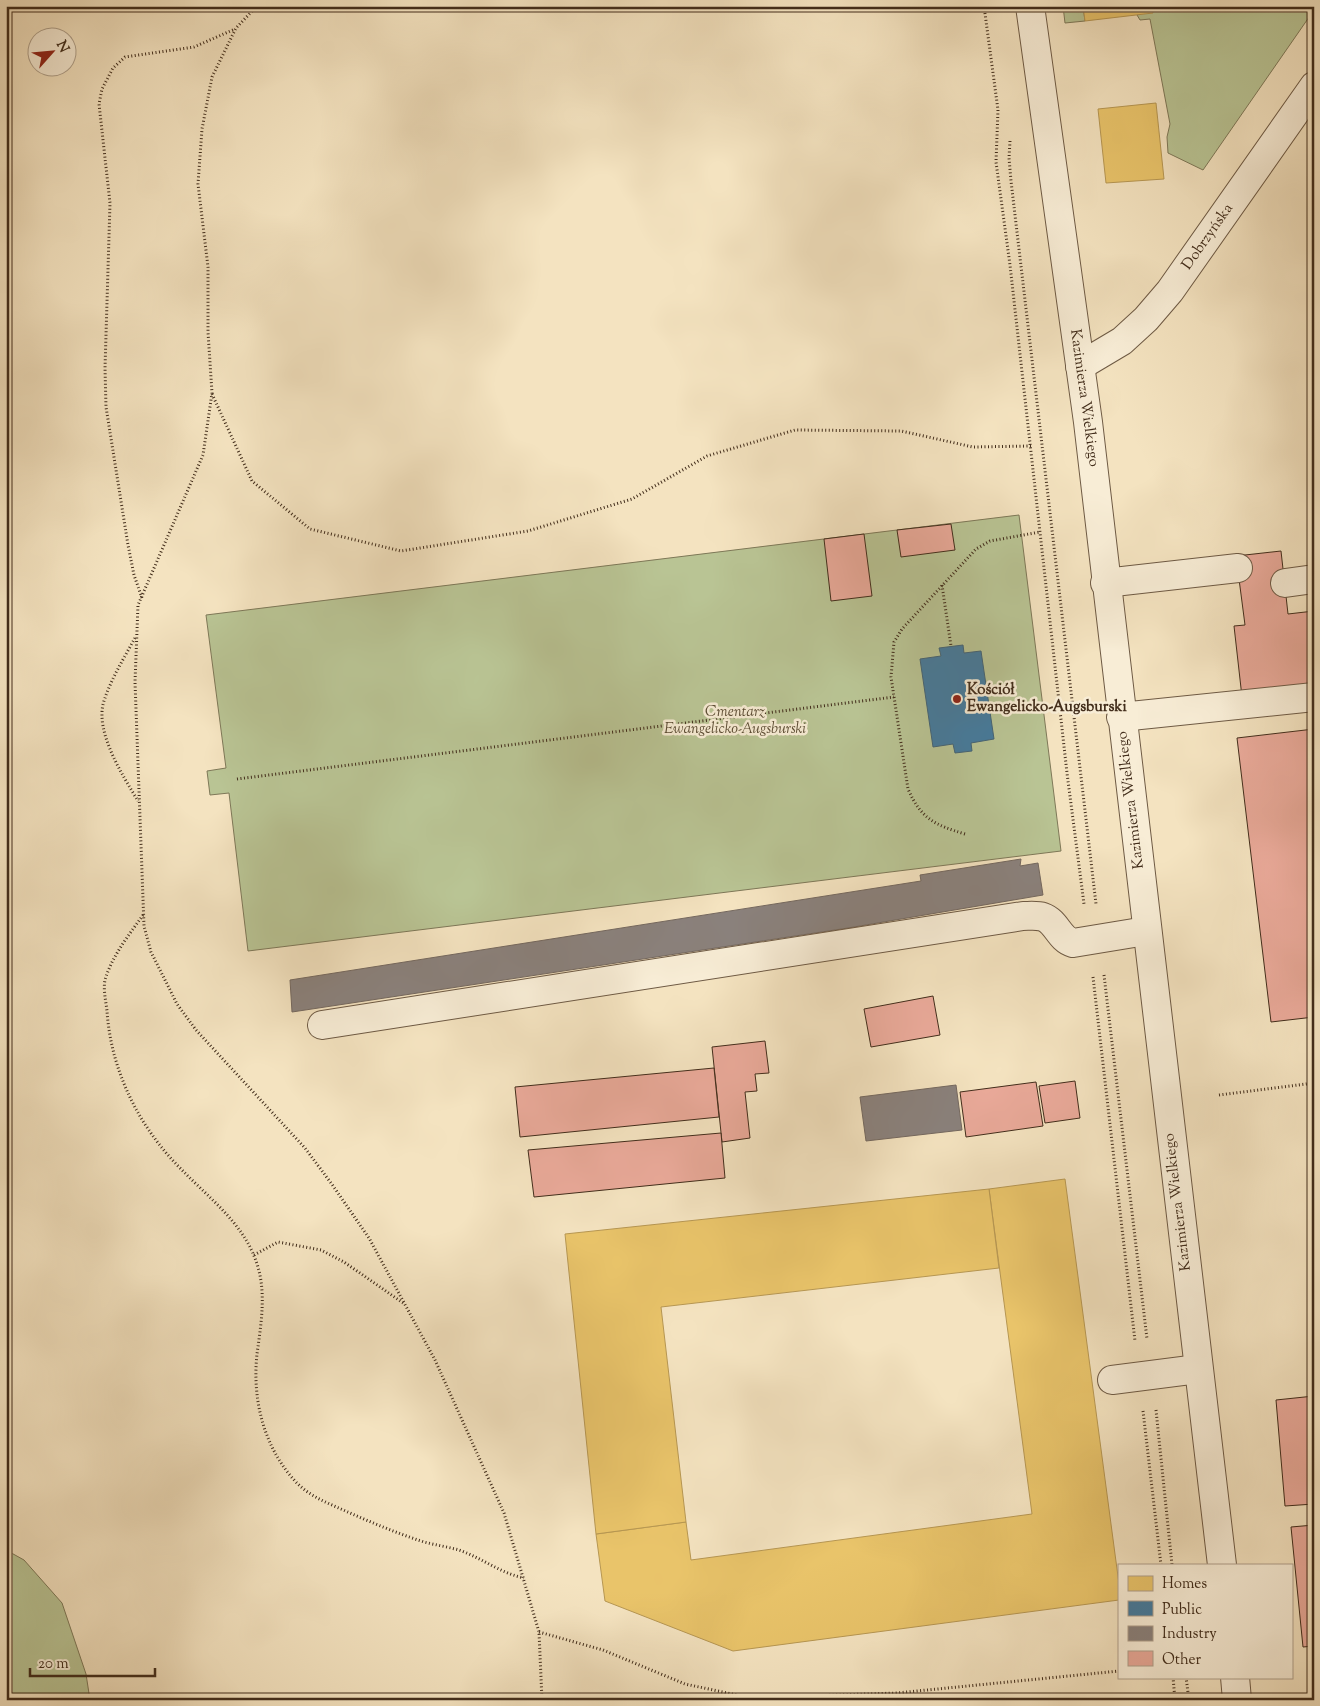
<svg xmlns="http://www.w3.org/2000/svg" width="1320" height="1706" font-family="'Sorts Mill Goudy',serif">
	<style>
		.green { fill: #b9c494; stroke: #7e7858 }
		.homes { fill: #e9c46a; stroke: #b79752 }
		.public { fill: #457b9d; stroke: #446476 }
		.industry { fill: #8a817c; stroke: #74685f }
		.building { fill: #e9a999; stroke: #422d1b }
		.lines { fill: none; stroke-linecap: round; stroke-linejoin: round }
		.minor-casing { stroke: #6e5a44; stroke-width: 30 }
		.path { stroke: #422d1b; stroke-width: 3; stroke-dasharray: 1 2.5; stroke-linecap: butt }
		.minor { stroke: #f8edd6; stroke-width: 28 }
		.poi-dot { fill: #8f2418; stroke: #f8edd6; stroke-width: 2 }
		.labels { text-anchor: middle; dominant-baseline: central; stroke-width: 5; stroke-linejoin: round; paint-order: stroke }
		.street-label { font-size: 15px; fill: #422d1b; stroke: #f8edd6 }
		.poi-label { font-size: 15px; font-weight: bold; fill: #422d1b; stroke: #f8edd6; text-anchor: start }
		.park-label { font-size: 15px; font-style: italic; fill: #5a4b33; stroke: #f8edd6 }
	</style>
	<rect width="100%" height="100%" fill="#f4e3c0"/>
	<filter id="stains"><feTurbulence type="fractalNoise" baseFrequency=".004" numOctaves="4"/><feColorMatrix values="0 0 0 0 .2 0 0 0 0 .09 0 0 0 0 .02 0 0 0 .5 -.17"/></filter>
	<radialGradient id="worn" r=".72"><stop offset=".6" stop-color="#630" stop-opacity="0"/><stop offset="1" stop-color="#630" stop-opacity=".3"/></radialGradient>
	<g class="green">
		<polygon points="1063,6 1083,6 1085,21 1065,23"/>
		<polygon points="1152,6 1314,6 1314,10 1203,170 1168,153 1167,137 1170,124 1150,19 1140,20 1137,15"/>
		<polygon points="1019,515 1061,851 248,951 229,793 210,795 207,771 226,768 206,615"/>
		<polygon points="6,1550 24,1560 62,1603 86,1674 90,1700 6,1700"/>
	</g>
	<g class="homes">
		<polygon points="1083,6 1152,6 1153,13 1085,21"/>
		<polygon points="1156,103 1164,179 1106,183 1098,109"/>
		<polygon points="1065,1179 1119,1584 1119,1600 733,1651 605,1601 596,1534 686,1522 691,1560 1032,1514 989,1189"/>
		<polygon points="989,1189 999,1268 661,1307 686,1522 596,1534 565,1234"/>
	</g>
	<polygon class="public" points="963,645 964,653 981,651 994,739 971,743 972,751 955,753 953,744 933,747 920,659 941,656 939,648"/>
	<g class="industry">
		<polygon points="1021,859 1020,866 1038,863 1043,895 848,928 292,1012 290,980 921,881 920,875"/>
		<polygon points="956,1085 962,1130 866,1141 860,1097"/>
	</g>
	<g class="building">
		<polygon points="951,524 955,550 901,557 897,530"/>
		<polygon points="864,534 872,596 831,601 824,539"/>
		<polygon points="1281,551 1288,614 1314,611 1314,689 1242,697 1234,626 1245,625 1236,556"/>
		<polygon points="1314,729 1314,1017 1271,1022 1237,738"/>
		<polygon points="933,996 940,1035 871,1047 864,1009"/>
		<polygon points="765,1041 769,1073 755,1074 757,1091 745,1092 750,1138 722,1142 712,1047"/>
		<polygon points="714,1068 719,1117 520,1137 515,1087"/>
		<polygon points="1075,1081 1080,1118 1045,1123 1039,1086"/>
		<polygon points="1036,1082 1043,1126 966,1137 960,1092"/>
		<polygon points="721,1133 725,1178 534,1197 528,1150"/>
		<polygon points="1314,1396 1314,1504 1285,1506 1276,1400"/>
		<polygon points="1314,1525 1314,1646 1303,1647 1291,1527"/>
		<polygon points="1309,1669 1314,1669 1314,1700 1312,1700"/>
	</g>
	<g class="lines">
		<defs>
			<g id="minor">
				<polyline points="1030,6 1088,422 1222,1565"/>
				<polyline points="1080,366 1122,341 1146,319 1170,291 1314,86"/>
				<polyline points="1105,583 1238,568"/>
				<polyline points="1285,583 1314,579"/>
				<polyline points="1121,717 1314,697"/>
				<path d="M322 1025 1023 916C1029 916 1037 915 1043 917 1057 922 1059 939 1073 943L1146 931"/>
				<polyline points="1112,1380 1198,1369"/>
				<polyline points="1235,1677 1237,1700"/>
			</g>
		</defs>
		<use href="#minor" class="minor-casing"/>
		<g class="path">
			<polyline points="257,6 236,28 212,77 202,129 198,184 208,267 208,332 212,393 203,455 138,605 135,682 144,926 151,952 177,1004 196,1030 305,1148 331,1183 369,1238 435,1360 504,1513 539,1632 542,1700"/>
			<polyline points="984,6 998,110 996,162 1010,265 1067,773 1084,904"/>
			<polyline points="1010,141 1009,158 1011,181 1096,904"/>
			<polyline points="212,394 252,481 310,529 401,551 528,531 632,499 707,456 795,430 901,431 973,447 1031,446"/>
			<polyline points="942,585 951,646"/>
			<polyline points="142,598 134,575 128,545 106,407 105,368 110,203 99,104 102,89 113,68 125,57 194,47 235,29"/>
			<path d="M135 638C124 658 111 679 104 701 94 731 123 776 138 801"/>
			<polyline points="237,779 894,697"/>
			<path d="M965 834C935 825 921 819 908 789L891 677 894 642 902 629 976 549 990 541 1040 532"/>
			<path d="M143 915C129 935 112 956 105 980 103 989 106 1002 107 1011 111 1071 139 1127 181 1169 208 1197 243 1223 256 1261 267 1291 261 1324 257 1354 252 1400 264 1448 296 1482 308 1495 325 1502 341 1509 368 1521 396 1533 424 1542 436 1545 448 1547 459 1550 482 1558 500 1573 524 1578"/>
			<polyline points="1104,975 1147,1339"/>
			<polyline points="1093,977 1135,1341"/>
			<polyline points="1219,1095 1314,1083"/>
			<polyline points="254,1255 278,1242 321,1250 344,1262 403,1303"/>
			<polyline points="1156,1410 1172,1565"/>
			<polyline points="1143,1411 1161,1565"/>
			<polyline points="539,1632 603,1650 685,1684 751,1698 897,1693 1119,1671"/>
			<polyline points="1173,1677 1175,1700"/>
			<polyline points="1186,1677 1189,1700"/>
		</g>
		<use href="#minor" class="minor"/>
	</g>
	<circle class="poi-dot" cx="957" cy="699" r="5"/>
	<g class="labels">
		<g class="street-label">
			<text transform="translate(1208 237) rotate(-55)">Dobrzyńska</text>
			<text transform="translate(1084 398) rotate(82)">Kazimierza Wielkiego</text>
			<text transform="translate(1131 800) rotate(-97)">Kazimierza Wielkiego</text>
			<text transform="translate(1178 1202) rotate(-97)">Kazimierza Wielkiego</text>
		</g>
		<g class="poi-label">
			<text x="967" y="690">Kościół<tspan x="967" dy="17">Ewangelicko-Augsburski</tspan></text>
		</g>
		<g class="park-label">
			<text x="735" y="712">Cmentarz<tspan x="735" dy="17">Ewangelicko-Augsburski</tspan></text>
		</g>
	</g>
	<rect width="1320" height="1706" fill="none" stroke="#f4e3c0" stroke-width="25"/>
	<rect x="8" y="8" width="1305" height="1691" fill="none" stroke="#422d1b" stroke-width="2.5"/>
	<rect x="12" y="12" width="1295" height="1681" fill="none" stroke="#422d1b"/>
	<rect x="1118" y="1564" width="175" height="115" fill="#f8edd6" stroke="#afa08b"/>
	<rect x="1128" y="1576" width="25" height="15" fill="#e9c46a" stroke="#afa08b"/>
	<text x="1162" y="1588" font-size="15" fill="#422d1b">Homes</text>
	<rect x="1128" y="1601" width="25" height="15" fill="#457b9d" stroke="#afa08b"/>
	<text x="1162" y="1614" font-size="15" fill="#422d1b">Public</text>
	<rect x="1128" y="1626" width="25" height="15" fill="#8a817c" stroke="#afa08b"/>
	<text x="1162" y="1638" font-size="15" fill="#422d1b">Industry</text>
	<rect x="1128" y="1651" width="25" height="15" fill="#e9a999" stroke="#afa08b"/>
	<text x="1162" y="1664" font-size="15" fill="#422d1b">Other</text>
	<g transform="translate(52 52) rotate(63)"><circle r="24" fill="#f8edd6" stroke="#afa08b"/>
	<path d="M0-4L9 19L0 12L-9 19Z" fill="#8f2418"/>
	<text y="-8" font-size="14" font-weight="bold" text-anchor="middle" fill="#422d1b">N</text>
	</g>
	<path d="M30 1668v8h125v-8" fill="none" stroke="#422d1b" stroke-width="2.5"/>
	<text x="38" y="1668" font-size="15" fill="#422d1b" stroke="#f8edd6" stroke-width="4" paint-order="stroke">20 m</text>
	<rect width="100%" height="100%" filter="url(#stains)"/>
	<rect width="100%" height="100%" fill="url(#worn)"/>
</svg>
